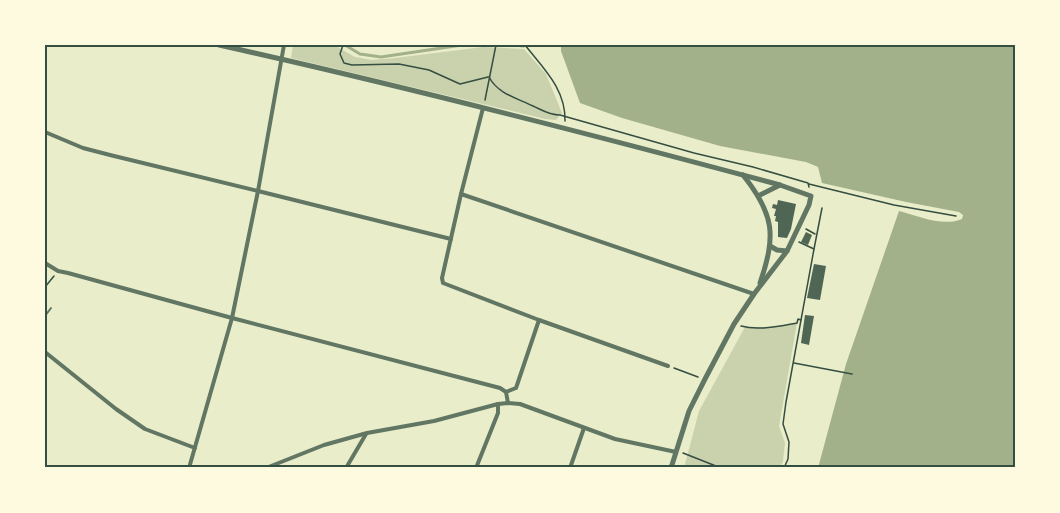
<svg xmlns="http://www.w3.org/2000/svg" width="1060" height="513" font-family="Georgia,serif">
	<style>
		.green { fill: #cad2ad }
		.water { fill: #a3b18a }
		.lines { fill: none; stroke-linecap: round; stroke-linejoin: round }
		.stream { stroke: #a3b18a; stroke-width: 3 }
		.building { fill: #4f6655 }
		.path { stroke: #344e41; stroke-width: 1.5 }
		.service { stroke: #617663; stroke-width: 2 }
		.minor { stroke: #617663; stroke-width: 4 }
		.tertiary { stroke: #617663; stroke-width: 5 }
		.neatline { fill: none; stroke: #344e41; stroke-width: 2 }
	</style>
	<rect width="100%" height="100%" fill="#e9edc9"/>
	<g class="green">
		<polygon points="293,45 334,45 355,57 372,60 395,58 483,47 524,49 546,74 562,113 556,120 545,119 291,58"/>
		<polygon points="797,323 779,426 785,443 783,461 780,468 684,468 699,411 745,327 774,327"/>
	</g>
	<path class="water" d="M561 45H1015V468H818L846 364 899 211C918 216 943 227 962 219L963 215 959 212 906 202 822 183 818 167 806 162 720 146 622 118 580 103 561 51Z"/>
	<g class="lines">
		<g class="stream">
			<polyline points="345,45 360,54 381,57 462,45"/>
			<polyline points="515,45 523,46"/>
		</g>
	</g>
	<g class="building">
		<polygon points="778,200 796,204 791,229 787,238 778,237 778,222 775,221 776,216 774,216 776,209 772,208 773,204 777,205"/>
		<polygon points="806,232 812,235 808,245 801,242"/>
		<polygon points="814,264 826,266 820,300 807,298"/>
		<polygon points="805,315 814,316 809,345 801,343"/>
	</g>
	<g class="lines">
		<g class="path">
			<polyline points="343,45 340,54 344,63 352,65 399,64 429,70 460,84 488,77"/>
			<path d="M525 45C543 68 566 89 565 121"/>
			<path d="M489 77C498 94 517 98 533 106 542 110 549 115 560 115L694 153 753 167 808 183 809 187"/>
			<polyline points="485,100 496,45"/>
			<polyline points="809,184 894,205 956,216"/>
			<polyline points="806,229 815,234"/>
			<polyline points="799,242 814,249"/>
			<polyline points="45,287 54,276"/>
			<path d="M741 326C758 331 780 326 797 323L798 319 801 320"/>
			<polyline points="794,363 852,374"/>
			<polyline points="674,368 698,377"/>
			<polyline points="683,453 721,468"/>
			<polyline points="784,468 788,459 789,442 783,424 786,402 814,249 822,208"/>
		</g>
		<polyline class="service" points="45,316 51,308"/>
		<g class="minor">
			<polyline points="483,108 461,194 442,278 443,283 539,320 668,366"/>
			<polyline points="45,132 83,148 110,155 258,191 451,239"/>
			<polyline points="461,194 754,294"/>
			<polyline points="45,263 58,271 68,273 232,318 500,388 506,392"/>
			<polyline points="45,352 116,409 145,429 195,448"/>
			<polyline points="508,403 506,392 516,388 539,320"/>
			<polyline points="189,468 232,318 258,191 284,45"/>
			<polyline points="266,468 324,445 367,433 434,421 498,404 508,403 520,404 615,439 676,452"/>
			<polyline points="346,468 366,434"/>
			<polyline points="476,468 498,413 498,404"/>
			<polyline points="570,468 584,428"/>
		</g>
		<g class="tertiary">
			<path d="M219 45C408 87 594 135 780 185L811 196 809 205 787 251 754 294 734 324 705 379 689 411 671 468"/>
			<path d="M743 175C775 215 776 236 760 283"/>
			<polyline points="758,196 780,185"/>
			<polyline points="770,246 777,250 787,251"/>
		</g>
	</g>
	<rect width="1060" height="513" fill="none" stroke="#fefae0" stroke-width="93"/>
	<rect x="46" y="46" width="968" height="420" class="neatline"/>
</svg>
